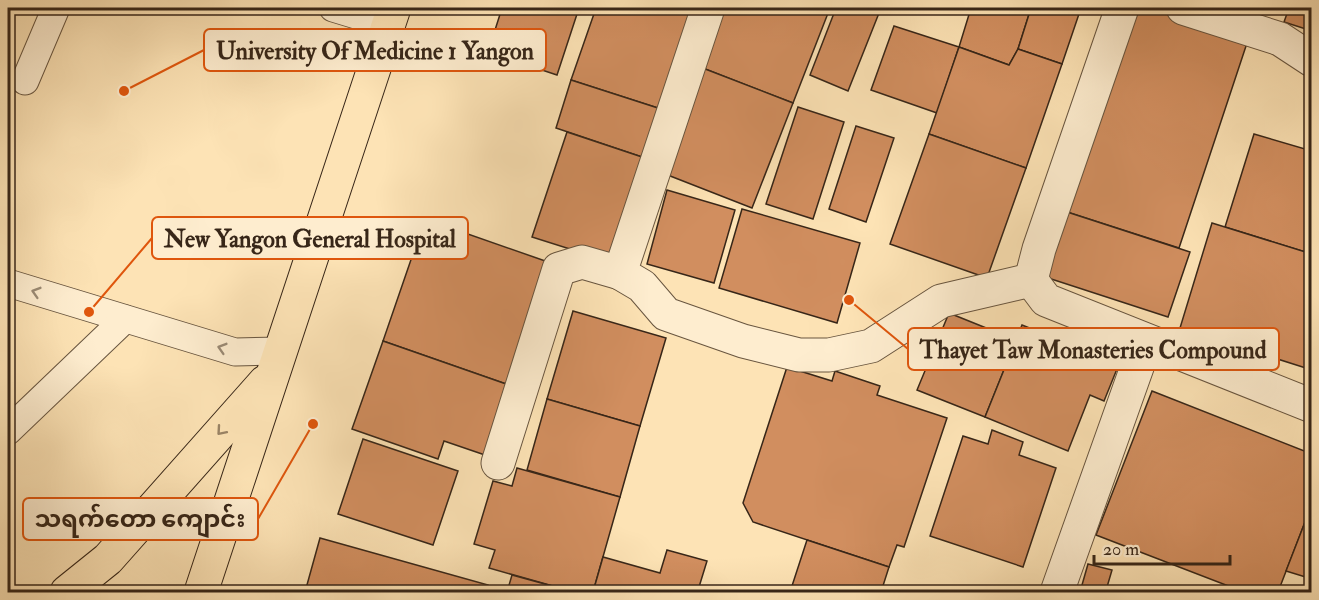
<svg xmlns="http://www.w3.org/2000/svg" width="1319" height="600" font-family="'IM FELL Double Pica','Noto Sans Myanmar',serif">
	<style>
		.building { fill: #d18e5f; stroke: #372618; stroke-width: 1.5 }
		.lines { fill: none; stroke-linecap: round; stroke-linejoin: round }
		.lane-casing { stroke: #68553f; stroke-width: 29 }
		.street-casing { stroke: #68553f; stroke-width: 35 }
		.primary-casing { stroke: #372618; stroke-width: 35 }
		.lane { stroke: #feedcf; stroke-width: 27 }
		.street { stroke: #feedcf; stroke-width: 33 }
		.primary { stroke: #fde3b5; stroke-width: 33 }
		.oneway { stroke: #9a8a74 }
		.oneway2 { stroke: #9a8466 }
		.leader { fill: none; stroke: #df560d; stroke-width: 2 }
		.callout-dot { fill: #df560d; stroke: #feedcf; stroke-width: 2 }
		.callout { fill: #feedcf; stroke: #df560d; stroke-width: 2 }
		.callout-label { font-size: 24px; text-anchor: middle; font-weight: bold; fill: #372618 }
	</style>
	<rect width="100%" height="100%" fill="#fde3b5"/>
	<filter id="stains"><feTurbulence type="fractalNoise" baseFrequency=".00333" numOctaves="4"/><feColorMatrix values="0 0 0 0 .2 0 0 0 0 .09 0 0 0 0 .02 0 0 0 .5 -.17"/></filter>
	<radialGradient id="worn" r=".72"><stop offset=".6" stop-color="#630" stop-opacity="0"/><stop offset="1" stop-color="#630" stop-opacity=".3"/></radialGradient>
	<g class="building">
		<polygon points="502,8 579,8 557,75 488,52"/>
		<polygon points="596,8 694,8 661,109 571,80"/>
		<polygon points="724,8 830,8 793,103 700,67"/>
		<polygon points="836,8 881,8 848,91 810,75"/>
		<polygon points="971,8 1031,8 1018,49 1009,65 959,47"/>
		<polygon points="1031,8 1081,8 1062,64 1018,49"/>
		<polygon points="1132,8 1160,8 1249,37 1179,248 1064,211"/>
		<polygon points="1289,8 1312,8 1312,31 1284,22"/>
		<polygon points="894,26 959,47 937,113 871,90"/>
		<polygon points="959,47 1009,65 1018,49 1062,64 1026,168 929,134"/>
		<polygon points="700,67 793,103 752,208 660,172"/>
		<polygon points="571,80 661,109 645,158 556,128"/>
		<polygon points="798,107 844,122 813,219 766,204"/>
		<polygon points="856,126 894,138 866,222 829,209"/>
		<polygon points="567,132 645,158 611,262 532,237"/>
		<polygon points="929,134 1026,168 987,278 890,244"/>
		<polygon points="1254,134 1312,151 1312,254 1225,227"/>
		<polygon points="667,190 735,210 714,283 647,264"/>
		<polygon points="742,209 860,243 837,323 719,288"/>
		<polygon points="1064,211 1190,252 1168,317 1042,276"/>
		<polygon points="425,219 551,263 509,385 383,341"/>
		<polygon points="1212,223 1312,254 1312,370 1180,328"/>
		<polygon points="573,311 666,338 640,426 547,399"/>
		<polygon points="949,313 1016,340 985,417 917,390"/>
		<polygon points="1022,325 1119,364 1104,401 1090,395 1068,451 985,417"/>
		<polygon points="383,341 509,385 485,455 444,441 438,459 352,429"/>
		<polygon points="787,367 832,381 835,371 880,386 877,395 947,418 904,547 897,545 889,567 753,522 743,503"/>
		<polygon points="1152,391 1312,454 1312,504 1278,592 1244,592 1096,535"/>
		<polygon points="547,399 640,426 620,497 527,470"/>
		<polygon points="992,430 1023,442 1019,455 1056,468 1023,567 930,536 963,436 988,444"/>
		<polygon points="363,439 458,471 433,545 338,514"/>
		<polygon points="517,468 620,497 593,592 574,592 489,568 495,550 474,544 493,481 512,486"/>
		<polygon points="1312,504 1312,579 1286,571"/>
		<polygon points="320,538 488,585 486,592 305,592"/>
		<polygon points="807,540 889,567 881,592 790,592"/>
		<polygon points="667,550 707,561 699,587 719,592 593,592 603,557 660,573"/>
		<polygon points="1088,564 1112,570 1107,587 1126,592 1080,592"/>
		<polygon points="512,575 574,592 507,592"/>
	</g>
	<g class="lines">
		<defs>
			<g id="lane">
				<polyline points="333,8 389,25"/>
				<polyline points="25,81 56,8"/>
				<polyline points="8,283 235,352 280,351"/>
				<polyline points="8,431 125,319"/>
			</g>
			<g id="street">
				<polyline points="708,8 620,273 642,286 666,314 743,341 799,355 829,355 871,346 941,301 1031,280"/>
				<polyline points="1122,8 1039,249 1031,280 1046,300 1312,406"/>
				<polyline points="1183,8 1280,39 1312,60"/>
				<polyline points="498,463 559,269 582,262 620,273"/>
				<polyline points="1057,592 1146,342"/>
			</g>
			<g id="primary">
				<polyline points="67,592 108,559 265,382"/>
				<polyline points="201,592 394,8"/>
			</g>
		</defs>
		<use href="#lane" class="lane-casing"/>
		<use href="#street" class="street-casing"/>
		<use href="#primary" class="primary-casing"/>
		<use href="#lane" class="lane"/>
		<use href="#street" class="street"/>
		<use href="#primary" class="primary"/>
	</g>
	<defs><path id="oneway-chevron" d="M-2-3.5L2.5 0L-2 3.5" fill="none" stroke-width="1.6" stroke-linecap="round" stroke-linejoin="round" transform="scale(1.5)"/></defs>
	<g class="oneway">
		<use href="#oneway-chevron" transform="translate(36 292) rotate(-163)"/>
		<use href="#oneway-chevron" transform="translate(222 348) rotate(-163)"/>
	</g>
	<use class="oneway2" href="#oneway-chevron" transform="translate(221 431) rotate(131)"/>
	<path class="leader" d="M124 91L204 50M89 312L152 238M849 300L908 349M313 424L258 519"/>
	<g class="callout-dot">
		<circle cx="124" cy="91" r="6"/>
		<circle cx="89" cy="312" r="6"/>
		<circle cx="849" cy="300" r="6"/>
		<circle cx="313" cy="424" r="6"/>
	</g>
	<g class="callout">
		<rect x="204" y="29" width="342" height="42" rx="6"/>
		<rect x="152" y="217" width="316" height="42" rx="6"/>
		<rect x="908" y="328" width="371" height="42" rx="6"/>
		<rect x="23" y="498" width="235" height="42" rx="6"/>
	</g>
	<g class="callout-label">
		<text x="375" y="59">University Of Medicine 1 Yangon</text>
		<text x="310" y="247">New Yangon General Hospital</text>
		<text x="1093" y="358">Thayet Taw Monasteries Compound</text>
		<text x="140" y="527">သရက်တော ကျောင်း</text>
	</g>
	<rect width="1319" height="600" fill="none" stroke="#fde3b5" stroke-width="30"/>
	<rect x="9" y="9" width="1301" height="582" fill="none" stroke="#372618" stroke-width="3"/>
	<rect x="15" y="15" width="1289" height="570" fill="none" stroke="#372618" stroke-width="1.5"/>
	<path d="M1094 555v9h136v-9" fill="none" stroke="#372618" stroke-width="3"/>
	<text x="1103" y="555" font-size="18" fill="#372618" stroke="#feedcf" stroke-width="4.5" paint-order="stroke">20 m</text>
	<rect width="100%" height="100%" filter="url(#stains)"/>
	<rect width="100%" height="100%" fill="url(#worn)"/>
</svg>
